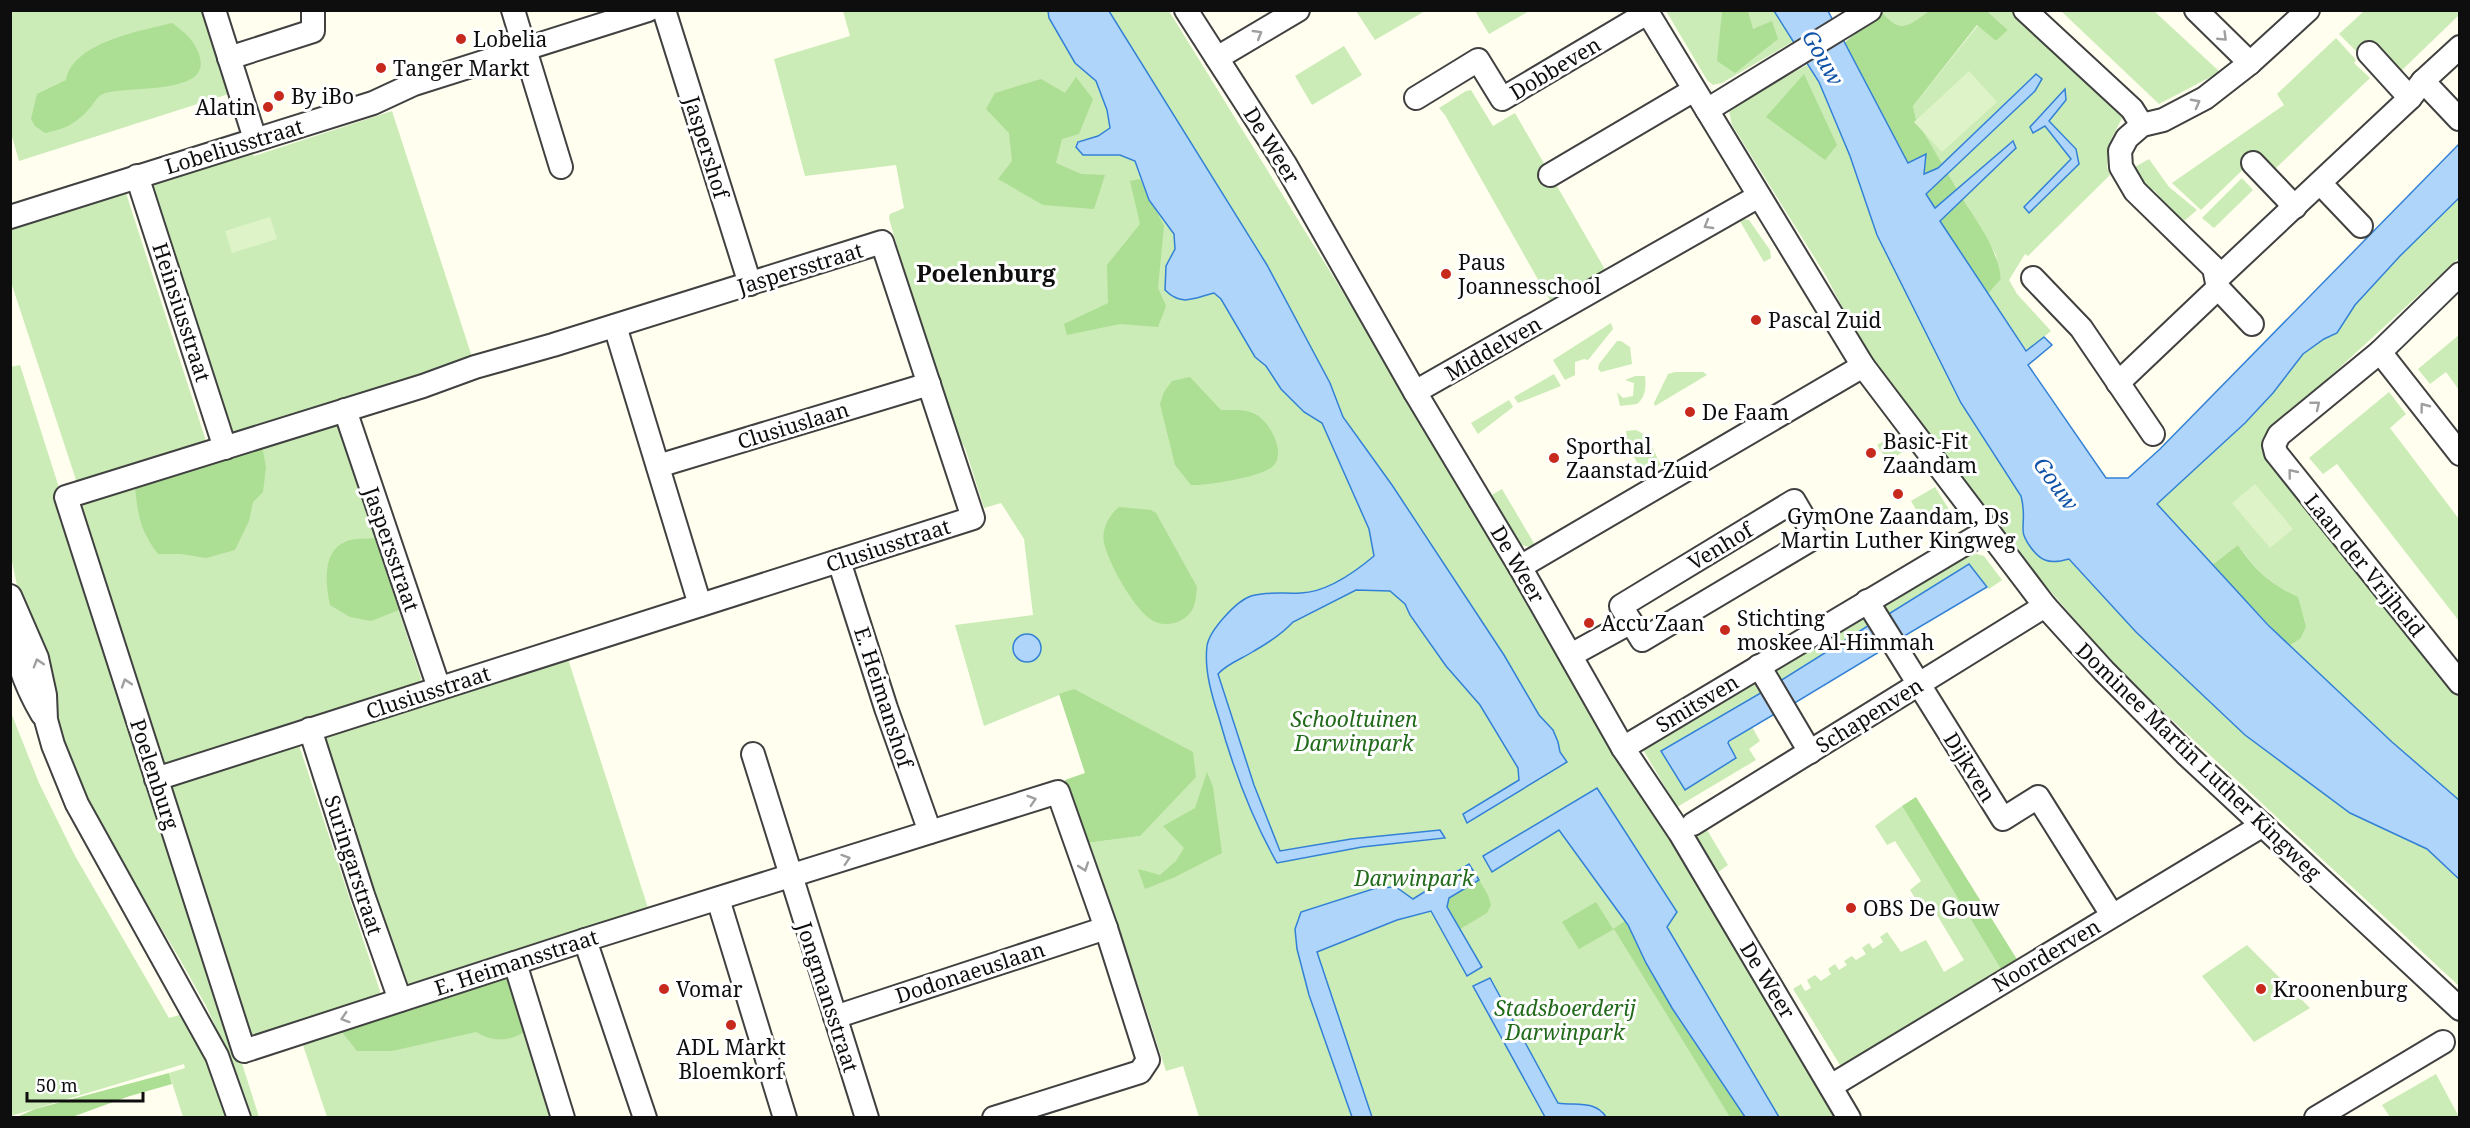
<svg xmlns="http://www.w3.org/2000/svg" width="2470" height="1128" font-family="'Noto Serif',serif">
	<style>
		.green { fill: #cbecb6 }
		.forest { fill: #acde94 }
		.pitch { fill: #dff3c8 }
		.water { fill: #b0d5fa; stroke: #3281d6; stroke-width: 1.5 }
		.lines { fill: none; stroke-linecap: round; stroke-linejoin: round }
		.minor-casing { stroke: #414141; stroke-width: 26 }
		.minor { stroke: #fff; stroke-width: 22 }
		.oneway { stroke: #9f9f9f }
		.poi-dot { fill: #c7291d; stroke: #fff; stroke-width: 2 }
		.labels { text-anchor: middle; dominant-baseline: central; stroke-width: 6; stroke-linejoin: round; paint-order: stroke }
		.poi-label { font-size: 21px; fill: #0e0e0e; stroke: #fff; text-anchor: start }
		.street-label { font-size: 21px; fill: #0e0e0e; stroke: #fff }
		.park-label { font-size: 21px; font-style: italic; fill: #216a1a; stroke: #fff }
		.water-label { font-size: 22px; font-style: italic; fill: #0f52a8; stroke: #fff }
		.quarter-label { font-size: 24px; font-weight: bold; fill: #0e0e0e; stroke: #fff }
	</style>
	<rect width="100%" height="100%" fill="#fffeef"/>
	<g class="green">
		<path d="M1884 10 1929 11C1909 25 1901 35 1882 12Z"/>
		<polygon points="10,11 208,11 235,92 19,161 11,133"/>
		<polygon points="843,11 1169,11 1402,388 1843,1117 1199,1117 1183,1066 1166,1071 1136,979 1087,843 1140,836 1074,689 984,726 955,625 1033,615 1024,539 1001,503 984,508 965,448 946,419 889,218 890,214 904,208 896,165 805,176 774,59 850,36"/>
		<polygon points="1356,11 1425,11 1375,40"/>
		<polygon points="1475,11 1529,11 1489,34"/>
		<polygon points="1666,11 1774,11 1794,41 1722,83 1713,85 1707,80"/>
		<polygon points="1987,11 2013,11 2123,116 2111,140 2107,167 2110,175 2028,256 2025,254 2009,280 2017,294 2051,331 2027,351 1988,294 2001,279 1996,255 1963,199 2016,148 2012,141 1957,189 1916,119 1913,106 1978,25 1996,41 2008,30"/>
		<polygon points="2061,11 2154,11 2220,72 2159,104"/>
		<polygon points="2364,11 2459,11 2459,15 2401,71 2362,57 2339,34"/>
		<polygon points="2336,38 2356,60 2354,63 2370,78 2274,170 2257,156 2201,210 2172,183 2284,105 2277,94"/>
		<polygon points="1344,46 1362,75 1312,105 1295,76"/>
		<polygon points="1809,64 1819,82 1850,156 1877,235 1961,403 2021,496 2026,512 2022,532 2057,562 2069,559 2136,632 2350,813 2427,849 2459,879 2459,986 2158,707 2105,654 2016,552 1869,354 1850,322 1826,276 1732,125 1729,111 1734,104"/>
		<polygon points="1471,90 1493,126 1515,113 1607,273 1553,306 1445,115 1439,108 1466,91"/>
		<polygon points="392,111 473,360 341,398 226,438 144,184 252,149 254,156"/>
		<polygon points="2149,159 2169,187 2197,210 2184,221 2165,204 2154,190 2149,193 2133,168"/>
		<polygon points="2242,178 2253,190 2214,228 2202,218"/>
		<polygon points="125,190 207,444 78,486 11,282 10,227"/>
		<path d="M2459 198V258L2262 439 2459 688V800L2392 742 2289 646 2300 639 2298 597C2267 582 2258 572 2238 545L2212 565 2157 504 2245 423 2273 393 2303 354 2324 339 2337 333 2355 305 2400 256Z"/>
		<polygon points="1738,218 1749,220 1770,250 1771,258 1764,262"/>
		<polygon points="1611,323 1613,329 1588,360 1584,359 1575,362 1575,375 1565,380 1553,360"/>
		<polygon points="2459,335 2459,390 2446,372 2430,384 2418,369"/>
		<polygon points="1617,341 1621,341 1630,347 1632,364 1601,372 1598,369 1599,364"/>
		<polygon points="20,365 259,1117 248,1117 226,1049 206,1006 178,956 90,809 65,745 19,595 11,557 10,367"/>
		<polygon points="1675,372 1703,372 1707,375 1655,406 1654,403 1668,374"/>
		<polygon points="1554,374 1561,386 1518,403 1514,397"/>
		<path d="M1635 376H1645C1646 386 1646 397 1637 404L1620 406 1617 392 1623 398 1633 396 1634 383 1625 380Z"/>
		<polygon points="2389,392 2406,414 2390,428 2459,519 2459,621 2337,464 2323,474 2309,458"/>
		<polygon points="1509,400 1513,407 1478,434 1471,423"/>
		<polygon points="337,423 421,678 420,682 164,764 80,504"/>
		<path d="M1636 430C1651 436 1653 451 1661 465L1644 474 1628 447 1626 431Z"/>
		<polygon points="1897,433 1907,449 1888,462 1877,445"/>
		<polygon points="1935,487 1950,511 1926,526 1911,501"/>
		<polygon points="1502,489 1535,545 1531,547 1520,545 1490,496"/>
		<polygon points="1969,547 1973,553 1984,556 2002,580 1989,589 1968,564 1887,615 1884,603"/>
		<polygon points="1857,613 1874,622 1780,681 1774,671"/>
		<polygon points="562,658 568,659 648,908 644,912 405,991 320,736"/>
		<polygon points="1758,681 1764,691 1728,743 1752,727 1760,741 1749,749 1756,760 1677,807 1642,748 1739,686"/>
		<polygon points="10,710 39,783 74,854 169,1018 183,1014 190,1015 230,1117 183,1117 169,1073 185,1068 184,1064 11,1116 11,1114"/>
		<polygon points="298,742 380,991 380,998 252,1040 168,785"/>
		<polygon points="1902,806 2002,971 1849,1065 1840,1065 1793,989 1801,984 1805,991 1811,988 1807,980 1815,975 1821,981 1831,974 1828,969 1835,964 1839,970 1847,965 1844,961 1852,956 1856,960 1866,954 1862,948 1869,943 1873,949 1883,942 1880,937 1887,932 1901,952 1926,940 1944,972 1964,960 1937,915 1928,919 1910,890 1921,881 1895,841 1887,845 1875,826"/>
		<polygon points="1704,825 1728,865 1717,873 1691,834"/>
		<polygon points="2247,945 2310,1008 2254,1042 2202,976"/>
		<polygon points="513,975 560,1117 327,1117 303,1045"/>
		<polygon points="2436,1074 2459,1117 2390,1117 2382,1105"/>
	</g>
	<g class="forest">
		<polygon points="1727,11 1748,11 1753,29 1772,21 1778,39 1735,73 1717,61 1722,12"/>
		<path d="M1929 11H1987L2008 30 1996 41 1977 25 1913 106 1916 119 1957 189 1935 208 1908 164 1844 43 1882 12C1901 35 1909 25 1929 11Z"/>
		<path d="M172 23C186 33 196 42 200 58 210 96 123 85 103 94 97 96 93 105 88 110 74 125 64 129 45 133L35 126 31 119 37 94 66 80C73 42 141 31 172 23Z"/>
		<polygon points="1804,74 1837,145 1825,160 1766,117"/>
		<polygon points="1076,77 1093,99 1079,134 1062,139 1056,163 1081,174 1105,175 1094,209 1043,205 998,179 1012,161 1009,133 986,109 995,93 1041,79 1065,93"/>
		<polygon points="1140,179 1164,226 1158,288 1166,306 1158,327 1120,324 1067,335 1064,324 1108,303 1107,265 1140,224 1130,181"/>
		<path d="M1963 199C1978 224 1998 249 2001 279L1988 294 1940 221Z"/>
		<path d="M1190 377 1221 410C1231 410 1244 409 1253 413 1269 419 1288 454 1272 467 1260 477 1206 486 1191 485L1175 465 1160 404 1164 392 1172 381Z"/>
		<path d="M262 446 266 467 263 492 253 502 249 521 235 550 206 558 181 554H158C140 530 138 516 135 487Z"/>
		<path d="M1119 507 1151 510 1156 513 1197 587C1196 595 1196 606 1190 613 1180 625 1161 628 1149 618 1132 605 1109 564 1104 543 1101 530 1109 515 1119 507Z"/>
		<path d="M375 538 399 610 371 621 350 617 330 605C326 584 321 551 347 541 355 538 367 539 375 538Z"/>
		<path d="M2238 545C2256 571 2269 583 2298 597L2306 627 2300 639 2289 646 2212 565Z"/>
		<polygon points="1074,689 1193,752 1196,777 1140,836 1087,843 1065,780 1085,773 1059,694"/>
		<polygon points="1207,772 1213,787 1222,853 1175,877 1145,889 1138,869 1160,875 1176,861 1184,848 1163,826 1195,808"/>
		<polygon points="1916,797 2018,961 2002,971 1902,806"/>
		<polygon points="1479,880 1488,895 1491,905 1487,913 1460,929 1447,907 1449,898"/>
		<path d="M1596 902 1613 929 1625 921 1628 925C1658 994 1703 1055 1745 1117H1730L1614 929 1579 949 1562 922Z"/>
		<path d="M513 975 526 1015 524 1032C508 1042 493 1042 476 1032L392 1051H357L342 1032Z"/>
		<polygon points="169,1073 172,1084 130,1096 72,1117 17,1117 35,1109"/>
	</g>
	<g class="pitch">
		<polygon points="1969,71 1997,102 1942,152 1914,122"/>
		<polygon points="270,217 277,239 232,253 225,231"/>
		<polygon points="2255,484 2293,529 2270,548 2232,503"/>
	</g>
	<g class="water">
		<path d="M1048 11H1109L1267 265 1330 383 1343 417 1392 485 1504 655 1539 715 1553 730 1558 742 1560 752 1567 762 1467 823 1463 814 1519 780 1518 768 1480 705 1446 666 1410 615 1405 604 1390 591 1356 590 1293 622C1282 634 1268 643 1254 651 1242 659 1228 663 1218 674L1254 785 1280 851 1351 839 1440 830 1445 838 1362 847 1277 863C1251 817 1233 768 1219 718 1212 696 1204 670 1207 646 1209 631 1236 601 1251 596 1267 591 1285 594 1301 593 1327 592 1355 572 1374 556L1369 529 1322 423 1304 412 1281 389 1266 366 1255 357 1221 299 1214 293C1194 298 1182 307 1165 290L1166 266 1175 249 1174 234 1149 200 1135 161 1120 155H1083L1076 147 1078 142 1098 136 1110 128 1107 110 1096 81 1075 63 1049 18Z"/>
		<path d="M1774 11H1828L1908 163 1926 154 1924 174 1938 168 2036 74 2042 79 2035 91 1926 194 1935 208 2013 141 2016 148 1940 221 2026 351 2044 337 2052 345 2028 365 2106 478H2128L2160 449 2459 144V198L2400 256 2355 305 2337 333 2324 339 2303 354 2273 393 2245 423 2157 504 2268 625 2392 742 2459 800V879L2427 849 2350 813 2245 735 2136 632 2069 559C2062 561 2052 563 2045 560 2036 557 2023 539 2023 530 2023 516 2025 511 2021 496L1961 403 1877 235 1850 156 1819 82Z"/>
		<polygon points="2065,89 2066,100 2049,121 2076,149 2079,164 2029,213 2024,207 2071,159 2045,126 2033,133 2030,127"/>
		<polygon points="1969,564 1987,587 1901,638 1887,615"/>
		<polygon points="1874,622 1889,646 1793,704 1780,681"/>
		<circle cx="1027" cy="648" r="14"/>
		<polygon points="1764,691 1778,712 1729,741 1728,743 1736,758 1685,790 1661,751"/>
		<polygon points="1597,788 1677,912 1667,927 1779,1117 1745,1117 1672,1008 1646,963 1628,925 1559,830 1492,872 1483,856"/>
		<polygon points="1469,864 1479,880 1449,898 1447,907 1482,967 1467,976 1431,911 1397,920 1317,952 1372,1117 1352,1117 1309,995 1297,949 1295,929 1301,912 1376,888 1396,887 1413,899"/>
		<path d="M1490 978 1558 1103C1576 1106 1595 1100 1606 1117H1545L1473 986Z"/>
	</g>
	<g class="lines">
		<defs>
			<g id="minor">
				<polyline points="214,10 255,139"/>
				<polyline points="513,10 561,167"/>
				<polyline points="664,10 750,284"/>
				<polyline points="1186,10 1285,164 1415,392 1520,567 1623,748 1680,833 1849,1118"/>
				<polyline points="1646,10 1863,366 2045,606 2104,671 2187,755 2460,1009"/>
				<polyline points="2025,10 2132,109 2142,125"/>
				<polyline points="2196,10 2250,63"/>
				<polyline points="2369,53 2410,98"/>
				<polyline points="229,58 313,31 313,10"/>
				<polyline points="1217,58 1298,10"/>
				<polyline points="2423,81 2459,119"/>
				<polyline points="1416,98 1478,60 1502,99 1647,13"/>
				<polyline points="1707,110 1870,10"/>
				<polyline points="2253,163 2295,207"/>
				<polyline points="1550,175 1694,90"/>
				<polyline points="137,176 225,448"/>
				<polyline points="2320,183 2361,226"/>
				<polyline points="10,217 373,103 414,84 648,10"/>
				<polyline points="2460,274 2380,352 2279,435 2274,445 2276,453 2460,683"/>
				<polyline points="2033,278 2081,328 2153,434"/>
				<polyline points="2217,279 2410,98 2423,81 2460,47"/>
				<polyline points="2252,324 2218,288 2214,268 2135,191 2121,167 2120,151 2127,138 2142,125 2163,120 2205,98 2250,63 2308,10"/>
				<polyline points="615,326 700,605"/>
				<polyline points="2380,352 2460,454"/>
				<polyline points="2118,383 2218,288"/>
				<polyline points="1415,392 1759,196"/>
				<polyline points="345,410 439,688"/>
				<polyline points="658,466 929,384"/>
				<polygon points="1794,501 1815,537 1642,640 1621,606"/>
				<polyline points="839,561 886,708 930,832"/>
				<polyline points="1520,567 1863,366"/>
				<polyline points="10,596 37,658 45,695 46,720 53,745 77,804 217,1056 239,1118"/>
				<polyline points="1867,601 2003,819 2038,797 2112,915"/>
				<path d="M11 618C13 652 25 685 42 714"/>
				<polyline points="1571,655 1631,622"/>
				<polyline points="1759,666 1810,752"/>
				<polyline points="310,729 363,895 400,1000"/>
				<polyline points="1623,748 1988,530"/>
				<polyline points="753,754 867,1118"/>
				<polyline points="156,779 973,518 882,242 553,345 475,367 423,386 66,497 244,1051 585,940 1058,792 1106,928 1148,1060 1140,1072 994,1118"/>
				<polyline points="1693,824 2045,606"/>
				<polyline points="718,899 785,1118"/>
				<polyline points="585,940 645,1118"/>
				<polyline points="515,963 563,1118"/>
				<polyline points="835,1017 1106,928"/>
				<polyline points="1831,1086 2263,825"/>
				<polyline points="2316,1118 2443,1042"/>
			</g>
		</defs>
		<use href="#minor" class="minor-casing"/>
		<use href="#minor" class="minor"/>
	</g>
	<defs><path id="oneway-chevron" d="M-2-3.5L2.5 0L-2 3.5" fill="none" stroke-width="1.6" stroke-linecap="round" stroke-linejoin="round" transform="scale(1.5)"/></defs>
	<g class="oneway">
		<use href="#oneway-chevron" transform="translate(1258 34) rotate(-31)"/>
		<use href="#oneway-chevron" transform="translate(2223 37) rotate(44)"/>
		<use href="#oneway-chevron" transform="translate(2196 103) rotate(-28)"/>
		<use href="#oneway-chevron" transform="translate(1708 225) rotate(150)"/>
		<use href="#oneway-chevron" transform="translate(2316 405) rotate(-39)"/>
		<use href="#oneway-chevron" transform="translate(2424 407) rotate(-127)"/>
		<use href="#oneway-chevron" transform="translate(2292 473) rotate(-129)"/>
		<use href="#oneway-chevron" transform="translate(38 663) rotate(-107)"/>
		<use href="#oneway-chevron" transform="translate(126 683) rotate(-108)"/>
		<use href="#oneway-chevron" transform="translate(1032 800) rotate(-18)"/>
		<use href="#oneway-chevron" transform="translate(846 859) rotate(-18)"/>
		<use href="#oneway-chevron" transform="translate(1084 867) rotate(71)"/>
		<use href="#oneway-chevron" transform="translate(345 1018) rotate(162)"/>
	</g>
	<g class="poi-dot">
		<circle cx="461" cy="39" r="6"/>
		<circle cx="381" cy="68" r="6"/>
		<circle cx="279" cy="96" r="6"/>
		<circle cx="268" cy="107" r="6"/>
		<circle cx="1446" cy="274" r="6"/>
		<circle cx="1756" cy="320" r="6"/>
		<circle cx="1690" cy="412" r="6"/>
		<circle cx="1871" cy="453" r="6"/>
		<circle cx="1554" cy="458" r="6"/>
		<circle cx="1898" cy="494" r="6"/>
		<circle cx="1589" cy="623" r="6"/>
		<circle cx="1725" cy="630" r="6"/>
		<circle cx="1851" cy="908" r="6"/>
		<circle cx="664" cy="989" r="6"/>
		<circle cx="2261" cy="989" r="6"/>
		<circle cx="731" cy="1025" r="6"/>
	</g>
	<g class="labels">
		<g class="poi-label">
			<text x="473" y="39">Lobelia</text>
			<text x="393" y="68">Tanger Markt</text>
			<text x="291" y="96">By iBo</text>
			<text x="256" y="107" text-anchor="end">Alatin</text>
			<text x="1458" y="262">Paus<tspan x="1458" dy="24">Joannesschool</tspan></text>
			<text x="1768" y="320">Pascal Zuid</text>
			<text x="1702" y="412">De Faam</text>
			<text x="1883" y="441">Basic-Fit<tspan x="1883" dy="24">Zaandam</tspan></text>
			<text x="1566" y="446">Sporthal<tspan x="1566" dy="24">Zaanstad Zuid</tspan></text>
			<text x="1898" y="516" text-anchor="middle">GymOne Zaandam, Ds<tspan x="1898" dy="24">Martin Luther Kingweg</tspan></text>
			<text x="1737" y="618">Stichting<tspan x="1737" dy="24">moskee Al-Himmah</tspan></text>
			<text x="1601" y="623">Accu Zaan</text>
			<text x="1863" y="908">OBS De Gouw</text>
			<text x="676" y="989">Vomar</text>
			<text x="2273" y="989">Kroonenburg</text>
			<text x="731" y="1047" text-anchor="middle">ADL Markt<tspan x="731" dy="24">Bloemkorf</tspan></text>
		</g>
		<g class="street-label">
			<text transform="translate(1555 68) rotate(-31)">Dobbeven</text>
			<text transform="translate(1272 145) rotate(58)">De Weer</text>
			<text transform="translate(234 146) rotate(-17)">Lobeliusstraat</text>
			<text transform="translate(707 147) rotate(73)">Jaspershof</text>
			<text transform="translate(800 268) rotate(-17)">Jaspersstraat</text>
			<text transform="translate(182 312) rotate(72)">Heinsiusstraat</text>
			<text transform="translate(1493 348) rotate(-30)">Middelven</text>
			<text transform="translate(793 425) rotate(-17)">Clusiuslaan</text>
			<text transform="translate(888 545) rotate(-18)">Clusiusstraat</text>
			<text transform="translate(1720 546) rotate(-31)">Venhof</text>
			<text transform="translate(392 549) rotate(71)">Jaspersstraat</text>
			<text transform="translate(1518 564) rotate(60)">De Weer</text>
			<text transform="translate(2365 565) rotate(51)">Laan der Vrijheid</text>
			<text transform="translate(428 692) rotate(-18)">Clusiusstraat</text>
			<text transform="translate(884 697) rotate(72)">E. Heimanshof</text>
			<text transform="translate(1697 703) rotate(-31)">Smitsven</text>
			<text transform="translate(1869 715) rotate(-32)">Schapenven</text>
			<text transform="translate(2199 761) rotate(44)">Dominee Martin Luther Kingweg</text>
			<text transform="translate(1970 767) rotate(58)">Dijkven</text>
			<text transform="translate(155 774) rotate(72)">Poelenburg</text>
			<text transform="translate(354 865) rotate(72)">Suringarstraat</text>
			<text transform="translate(2046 955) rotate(-31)">Noorderven</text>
			<text transform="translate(516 962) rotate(-18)">E. Heimansstraat</text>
			<text transform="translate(970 972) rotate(-18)">Dodonaeuslaan</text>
			<text transform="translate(1768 980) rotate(59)">De Weer</text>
			<text transform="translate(828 997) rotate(72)">Jongmansstraat</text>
		</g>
		<g class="park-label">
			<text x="1354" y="719">Schooltuinen<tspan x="1354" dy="24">Darwinpark</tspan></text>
			<text x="1414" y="878">Darwinpark</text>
			<text x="1565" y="1008">Stadsboerderij<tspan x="1565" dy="24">Darwinpark</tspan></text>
		</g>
		<g class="water-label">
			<text transform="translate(1824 57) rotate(60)">Gouw</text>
			<text transform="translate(2057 483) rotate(54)">Gouw</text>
		</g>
		<g class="quarter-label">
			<text x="986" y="272">Poelenburg</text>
		</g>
	</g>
	<rect width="2470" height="1128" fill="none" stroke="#0e0e0e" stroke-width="24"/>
	<path d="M27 1092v9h116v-9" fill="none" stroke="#0e0e0e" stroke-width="3"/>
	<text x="36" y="1092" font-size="18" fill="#0e0e0e" stroke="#ffffff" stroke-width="4.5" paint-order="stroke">50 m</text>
</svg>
